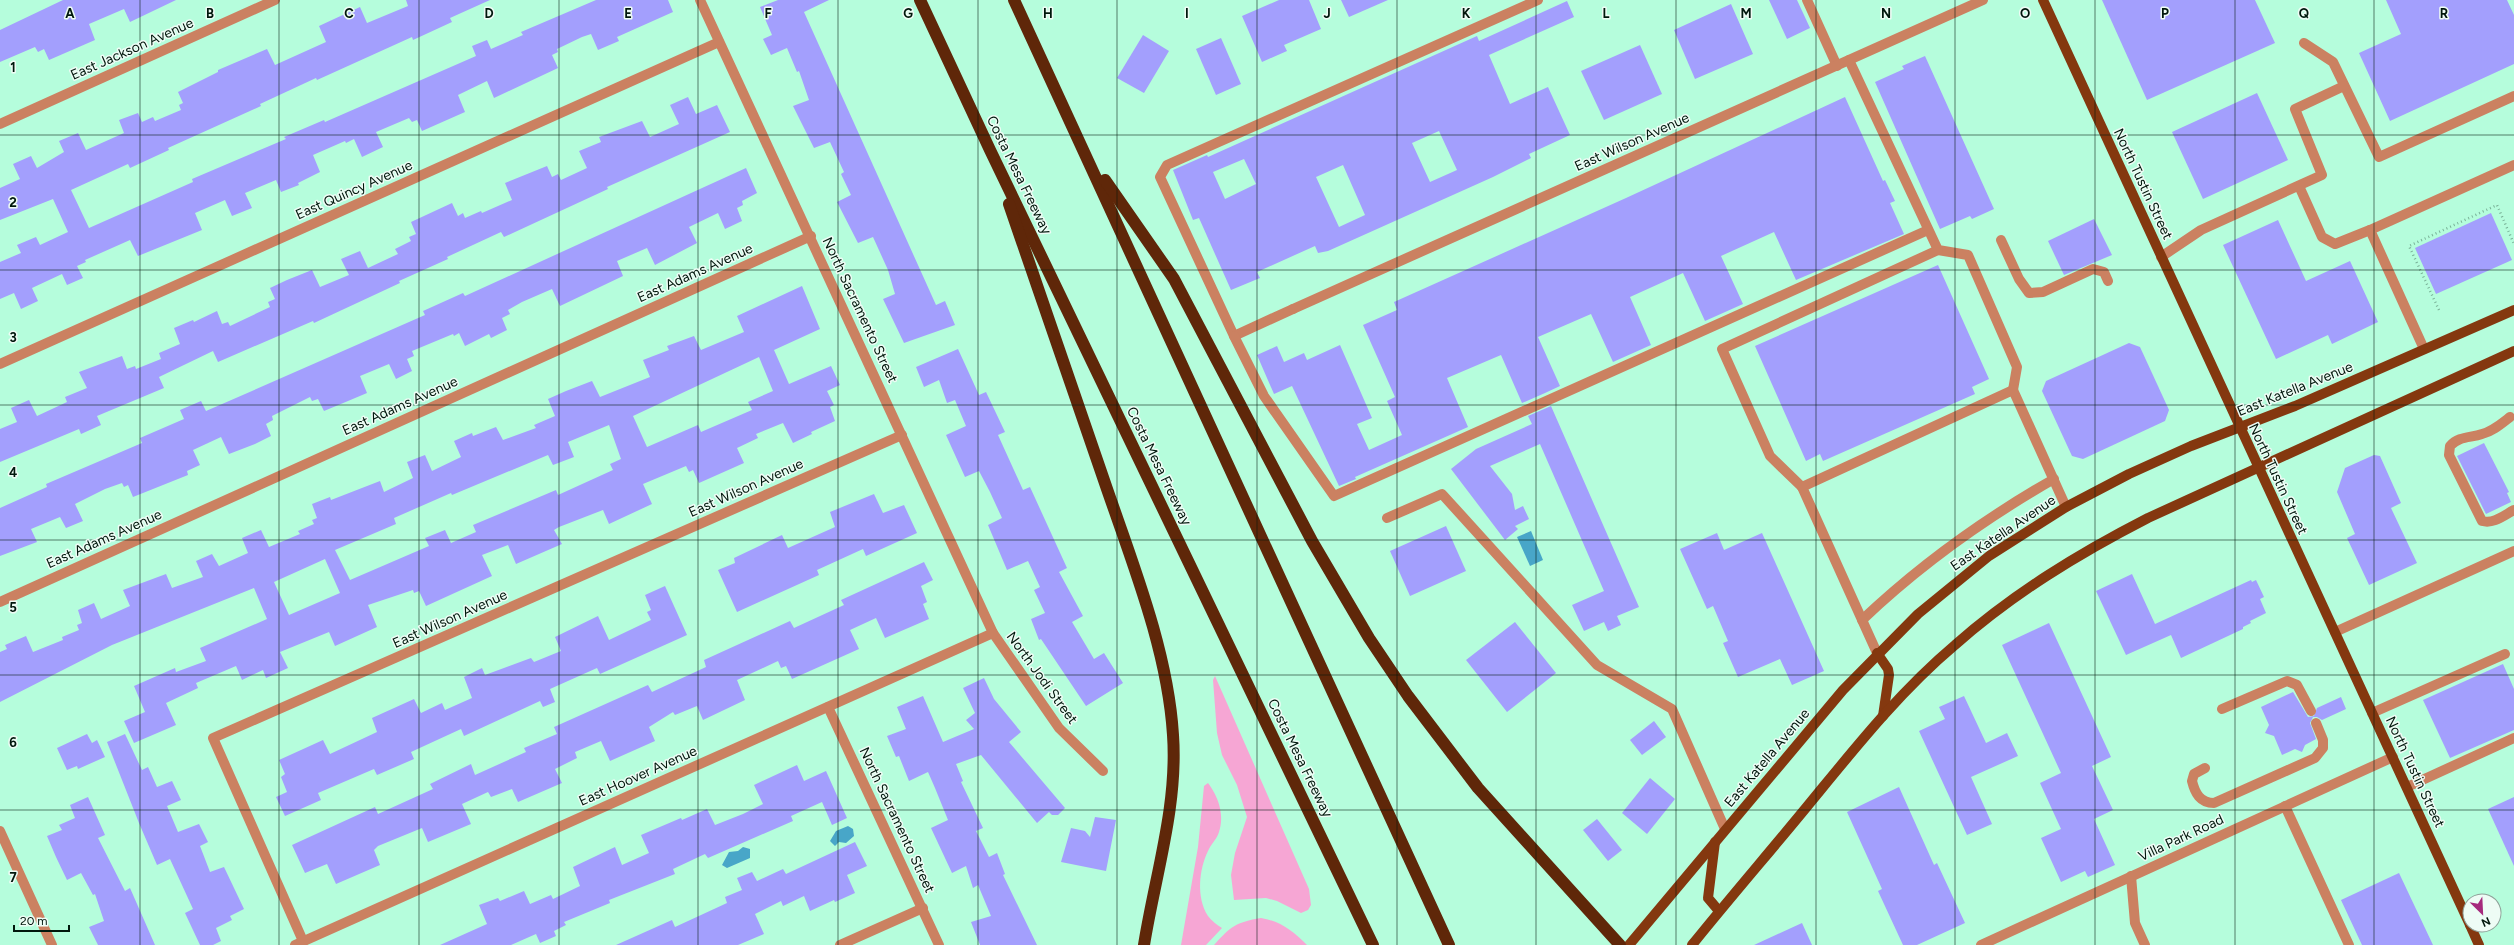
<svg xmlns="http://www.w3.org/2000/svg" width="2514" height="945" font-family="Figtree,sans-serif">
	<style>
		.green { fill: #f6a6d4 }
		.water { fill: #48a6c8 }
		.building { fill: #a39ffd; fill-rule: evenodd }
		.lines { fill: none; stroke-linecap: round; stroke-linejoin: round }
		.path { stroke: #7ab298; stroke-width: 2.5; stroke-dasharray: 1 3; stroke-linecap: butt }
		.service { stroke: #cb8161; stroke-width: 10 }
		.minor { stroke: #cb8161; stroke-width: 10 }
		.tertiary { stroke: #cb8161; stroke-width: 10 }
		.primary { stroke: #84380f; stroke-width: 10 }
		.motorway { stroke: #5f2709; stroke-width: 12 }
		.grid { fill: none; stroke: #00170c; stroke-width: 1; stroke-opacity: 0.55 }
		.labels { text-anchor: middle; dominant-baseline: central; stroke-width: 3; stroke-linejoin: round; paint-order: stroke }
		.street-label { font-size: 14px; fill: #00170c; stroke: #eefcf5 }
		.grid-label { font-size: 13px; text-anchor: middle; font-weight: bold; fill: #00170c; stroke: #eefcf5; stroke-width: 3; stroke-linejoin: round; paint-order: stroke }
	</style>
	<rect width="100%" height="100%" fill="#b5fddc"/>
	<g class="green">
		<polygon points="1215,676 1309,889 1311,905 1308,910 1301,913 1277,901 1266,898 1234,900 1231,875 1235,853 1247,817 1237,785 1222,755 1217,733 1213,680"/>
		<path d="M1208 783C1218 796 1225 815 1219 832 1217 839 1211 844 1208 851 1199 869 1196 898 1208 916 1211 920 1217 925 1222 928L1206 945H1181L1198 847 1204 786Z"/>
		<path d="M1261 918C1280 921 1293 931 1307 945H1214C1230 927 1236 922 1261 918Z"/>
	</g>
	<g class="water">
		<polygon points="1531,531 1543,560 1530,566 1517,537"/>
		<polygon points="848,826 853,829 854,836 846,843 839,842 835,846 830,841 836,831"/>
		<polygon points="743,847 750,849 750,858 727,868 722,865 729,852 738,851"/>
	</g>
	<g class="building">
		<polygon points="63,0 176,0 130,22 124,9 89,24 95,40 49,60 44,49 38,52 35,47 0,62 0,30"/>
		<polygon points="406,0 490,0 450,18 452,22 413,40 412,37 317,80 316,78 260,104 261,106 168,148 169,150 130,168 128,164 71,190 89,228 193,182 192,179 286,139 284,137 324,120 325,122 476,56 472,46 487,40 491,49 523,35 521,32 596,0 668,0 673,12 617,37 619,41 598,50 591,34 582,37 557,49 558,52 552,55 558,68 494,98 487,81 458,95 465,112 422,131 417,120 412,122 409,118 376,132 383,147 362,157 354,139 346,143 345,141 313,155 320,172 298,183 299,185 281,192 276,180 245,193 252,208 232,216 225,200 195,213 202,230 138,256 130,240 85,260 86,262 77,266 83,278 67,285 62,274 32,288 38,301 21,309 14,293 0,299 0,262 21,253 17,245 36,237 40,245 68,232 53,199 0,220 0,188 20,179 13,164 31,156 37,168 64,152 59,141 78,133 86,150 124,133 119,120 138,113 142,122 153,117 155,121 181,110 179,105 183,103 178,92 218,72 218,70 267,49 275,65 326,42 319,26 360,7 367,23 408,6"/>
		<polygon points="778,0 829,0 804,12 936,305 945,301 955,325 904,343 883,299 895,294 888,270 873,237 858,243 837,202 851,195 841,174 844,172 830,142 814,148 793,106 809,100 799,71 797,72 787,48 771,55 763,39 772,35 760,7"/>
		<polygon points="1279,0 1309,0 1321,29 1284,45 1287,51 1262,62 1242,16"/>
		<polygon points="1341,0 1388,0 1349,17"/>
		<polygon points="1769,0 1797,0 1810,28 1787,39"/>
		<polygon points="2102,0 2255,0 2275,43 2147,100"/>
		<polygon points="2386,0 2507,0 2514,15 2514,64 2390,121 2359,53 2401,34"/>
		<path d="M1567 1 1574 17 1489 55 1510 104 1548 87 1570 135 1529 154 1531 158 1493 177 1328 251 1318 253 1315 246 1257 272 1260 278 1231 290 1199 218 1193 220 1173 170 1207 155 1208 157 1477 36 1479 41ZM1439 131 1457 170 1430 182 1412 143ZM1244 159 1256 184 1225 199 1213 172ZM1343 165 1365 215 1339 227 1316 177Z"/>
		<polygon points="1731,4 1753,54 1695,79 1674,30"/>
		<polygon points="1143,35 1169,51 1144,93 1117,78"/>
		<polygon points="1221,38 1241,84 1216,95 1196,49"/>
		<polygon points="1640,45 1662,94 1604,120 1581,71"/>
		<polygon points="1925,56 1994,209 1972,219 1970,216 1940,229 1875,82 1904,69 1902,66"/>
		<polygon points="2257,93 2288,160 2203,199 2172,132"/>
		<polygon points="688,97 696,114 717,105 730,132 607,187 608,189 504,237 501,232 447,257 448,259 399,281 400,283 314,323 313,321 218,362 213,351 159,377 164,388 97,416 101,425 81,434 79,429 0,462 0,429 17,422 11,408 29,400 37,416 67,402 65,397 87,388 79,372 122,356 127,369 135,366 136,369 161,359 159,353 180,344 174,328 193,320 194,322 217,311 222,324 228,322 230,326 270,307 268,302 275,299 270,288 287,280 312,270 320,287 349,275 341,259 360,251 368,268 398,254 395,249 411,241 409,237 416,234 411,222 452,203 458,216 463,213 465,218 481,211 482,213 512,200 505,183 547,166 552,177 558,174 561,180 587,168 579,151 601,142 599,137 642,121 650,137 679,124 670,105"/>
		<polygon points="1845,97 1883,181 1885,180 1895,201 1890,203 1904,234 1796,280 1774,232 1721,256 1743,304 1705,321 1683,273 1630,297 1651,345 1613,362 1591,314 1538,337 1560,386 1545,393 1522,403 1501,355 1447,378 1468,427 1355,477 1356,479 1339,486 1292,386 1274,394 1257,355 1277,346 1284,362 1304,353 1307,360 1340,345 1372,418 1357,424 1369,450 1402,435 1387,401 1395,397 1363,325 1397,310 1394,302 1626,198"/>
		<polygon points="746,168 757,193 742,201 743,205 737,208 742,221 725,229 718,213 689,227 697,243 655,265 647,248 617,261 623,276 560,306 552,289 522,302 508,310 510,314 502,318 507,330 491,338 489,334 465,346 459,333 454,336 453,334 412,351 414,356 407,359 412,371 396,379 389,364 360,376 367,393 348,401 324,411 318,399 312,401 310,397 272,416 273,420 266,424 271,436 255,444 229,454 221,437 193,450 200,465 187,471 188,475 133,497 128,485 124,487 122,483 105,489 75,504 83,521 66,528 60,517 31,529 37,542 0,556 0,508 47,487 46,484 142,443 140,438 184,419 180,410 201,401 206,411 229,401 425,315 423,311 463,293 465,296"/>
		<polygon points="2491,213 2512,260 2436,294 2415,248"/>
		<polygon points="2094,219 2112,255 2064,275 2048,241"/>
		<polygon points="2278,220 2306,281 2350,261 2378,322 2332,344 2328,335 2276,359 2223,245"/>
		<polygon points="1938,265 1989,379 1972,387 1975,394 1823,461 1820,454 1806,461 1755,346"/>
		<path d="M802 286 820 329 774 350 789 384 831 366 840 385 827 391 834 405 830 407 835 421 811 432 812 434 793 443 783 423 756 434 758 438 737 448 744 463 699 483 693 470 689 472 686 466 643 484 652 504 609 524 603 510 559 527 554 530 562 544 516 564 508 545 482 555 492 576 426 606 419 591 414 593 413 590 368 605 377 627 335 646 329 632 280 652 288 668 266 678 263 670 242 680 236 666 196 683 198 688 166 703 176 725 134 743 124 721 145 712 134 686 175 668 176 672 206 661 200 648 267 619 254 588 112 645 0 702V652L7 649 5 645 26 636 33 652 63 640 62 637 79 630 77 625 82 623 78 610 94 603 101 619 130 606 123 590 166 574 172 588 203 577 196 561 212 554 219 566 248 553 242 538 261 530 269 547 300 534 298 531 314 524 312 520 317 518 312 504 330 497 331 500 380 481 384 492 413 478 407 462 425 455 432 471 461 457 454 441 472 433 473 436 496 427 503 440 536 428 534 425 555 416 548 399 566 391 592 381 600 397 650 377 643 360 669 350 667 346 694 336 701 350 744 332 737 316ZM759 357 773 391 748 402 752 410 701 432 698 425 647 447 633 416ZM609 425 621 459 610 464 613 470 558 495 556 490 473 525 476 532 451 543 445 530 425 538 429 546 350 580 335 550 396 524 394 518 451 493 452 495 548 455 553 465 574 457 568 442ZM325 559 340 593 289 615 274 582Z"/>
		<polygon points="2129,343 2140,347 2169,410 2165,421 2083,459 2072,456 2042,391 2046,381"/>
		<polygon points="958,349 979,395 986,392 1005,432 998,435 1023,490 1030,487 1067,568 1059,572 1083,616 1072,622 1094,659 1104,653 1123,683 1086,706 1041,639 1039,640 1031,619 1045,613 1034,590 1040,587 1028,561 1007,570 988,525 1002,518 990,492 979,471 965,477 946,435 966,426 955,400 947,403 939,380 924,387 916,367"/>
		<polygon points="1551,406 1639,607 1617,616 1621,625 1608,631 1604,622 1584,631 1572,605 1604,591 1540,444 1490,466 1512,494 1515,510 1523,506 1529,519 1515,526 1518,529 1505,540 1451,469 1476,449 1532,424 1528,416"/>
		<polygon points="2484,443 2509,492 2507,493 2511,502 2486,514 2457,456"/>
		<polygon points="2374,455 2380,456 2401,503 2391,508 2417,563 2369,585 2347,538 2355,534 2337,492 2345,468"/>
		<polygon points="874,494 883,513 904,505 917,533 866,556 863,549 817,570 819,575 737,612 718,570 735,563 734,558 782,535 788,548 835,527 830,512"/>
		<polygon points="1446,526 1466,571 1410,596 1390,551"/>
		<polygon points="1717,533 1724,550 1762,533 1824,671 1792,685 1780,659 1738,677 1723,643 1728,641 1713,606 1707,609 1680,549"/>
		<polygon points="924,562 933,580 921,586 927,602 923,604 929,619 885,638 876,618 850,630 859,649 792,679 786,666 781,668 778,661 737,680 745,700 703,720 697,706 675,715 673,712 649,727 655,741 610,761 601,741 575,752 577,758 555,769 562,783 518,802 512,789 491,797 488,792 462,804 471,824 428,842 422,828 378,846 374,850 380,865 336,884 327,864 305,873 292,845 375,807 378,814 433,789 430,784 471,764 475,775 526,752 524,748 557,734 554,727 648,685 652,692 706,667 704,660 790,621 794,628 844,605 841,600"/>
		<polygon points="2132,574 2155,624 2251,580 2252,582 2256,580 2264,597 2260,599 2266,613 2250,621 2251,623 2243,627 2243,629 2181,658 2171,635 2126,655 2096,591"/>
		<polygon points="665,586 687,635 600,674 597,668 550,689 555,702 543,707 540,701 464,736 461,729 411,752 414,759 377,775 374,769 318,793 321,800 285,816 276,797 287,792 281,777 285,774 279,760 323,740 330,754 377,732 372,718 414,699 421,713 442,703 445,710 472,698 464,677 482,668 485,675 531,658 534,662 561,651 555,637 598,616 609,640 651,620 647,612 651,610 645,595"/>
		<polygon points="1515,622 1556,673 1507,712 1466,660"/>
		<polygon points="2049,623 2111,757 2092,766 2113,810 2094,819 2115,865 2088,877 2085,871 2061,882 2041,838 2061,829 2040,783 2061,773 2002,645"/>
		<polygon points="2503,664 2514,689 2514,730 2450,758 2423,700"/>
		<polygon points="984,678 994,699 1021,732 1009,742 1065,808 1058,815 1052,815 1049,812 1037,823 981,755 956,764 963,781 961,782 983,828 976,831 989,857 997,853 1005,874 1003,875 1037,945 980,945 971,922 991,916 978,885 973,888 966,866 952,873 931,828 948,820 935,788 928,772 909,781 899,756 896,757 887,736 906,729 897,707 923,696 943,742 974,729 966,720 975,713 963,688"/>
		<polygon points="2293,692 2308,717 2314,716 2317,708 2341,697 2346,709 2322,720 2317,717 2313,717 2310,723 2316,739 2305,745 2302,752 2295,749 2282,755 2274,736 2265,733 2269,725 2261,707"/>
		<polygon points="1964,696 1986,743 2007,733 2018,756 1971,777 1992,824 1967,835 1919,731 1945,719 1939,707"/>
		<polygon points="1654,721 1666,737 1642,755 1630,740"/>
		<polygon points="87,734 92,743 97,740 105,757 78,769 77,766 67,770 57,748"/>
		<polygon points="125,734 142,770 148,767 157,787 172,781 181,800 167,806 178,832 199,824 208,842 200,846 210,872 224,867 244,909 230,916 232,920 216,928 221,941 213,945 200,945 185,913 193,909 170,859 157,865 139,823 107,742"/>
		<polygon points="797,765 804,781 826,771 847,818 832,825 822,802 791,816 793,821 708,858 705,854 673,869 675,874 609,900 610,903 564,922 566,925 554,931 556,936 540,943 536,934 511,945 440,945 487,924 479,905 498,898 500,901 524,891 530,904 551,895 553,899 580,886 573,867 615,847 622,865 649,853 641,835 681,818 682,820 707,809 715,825 743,814 763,804 754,785"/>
		<polygon points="1650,778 1675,799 1647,834 1622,813"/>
		<polygon points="1899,787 1934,865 1937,863 1965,923 1917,945 1903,945 1878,891 1882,889 1847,812"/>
		<polygon points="88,797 105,835 98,838 125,891 130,888 155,945 98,945 89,927 104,921 95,894 93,895 81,873 67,880 56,857 47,836 62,830 59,825 75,818 70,805"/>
		<polygon points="2514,797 2514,866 2488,809"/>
		<polygon points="1095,817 1116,820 1106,871 1061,862 1071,828 1085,831 1090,837"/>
		<polygon points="1597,819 1622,850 1608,861 1583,830"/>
		<polygon points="855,842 867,866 847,875 855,893 835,902 834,900 810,911 804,896 783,906 781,901 755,914 764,934 738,945 616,945 672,920 675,927 727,903 725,897 742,890 737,878 752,872 757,881 783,869 786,874"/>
		<polygon points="2399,873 2433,945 2362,945 2341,900"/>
		<polygon points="1802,923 1812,945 1754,945"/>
	</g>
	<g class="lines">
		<polyline class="path" points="2439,310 2409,246 2497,205 2514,244"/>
		<g class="service">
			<polyline points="1807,0 1837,66"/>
			<polyline points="2304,43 2333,62 2379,157 2514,96"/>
			<polyline points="1849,60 1938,250 1968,255 2017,367 2013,390"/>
			<polyline points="2299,186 2322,237 2335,244 2370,230 2424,349"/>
			<polyline points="2370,230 2514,165"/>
			<polyline points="2001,240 2019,279 2029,293 2043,292 2093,269 2104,272 2108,281"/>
			<polyline points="2161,257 2201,230 2322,175 2295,109 2344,86"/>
			<polyline points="1293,309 1234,336 1160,177 1167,165 1538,0"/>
			<polyline points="1234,336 1264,396 1334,496 1928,230"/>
			<path d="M2510 417C2501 424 2493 431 2482 434 2470 438 2459 436 2450 446L2449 455 2482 521C2494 524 2503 516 2514 510"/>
			<polyline points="1802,487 1770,456 1722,349 1938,250"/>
			<polyline points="1387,518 1442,494 1597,665 1672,709 1725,829"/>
			<path d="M1862 620C1921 564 1984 519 2054 479"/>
			<polyline points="2335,632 2514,551"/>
			<polyline points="1877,653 1802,487 2013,390 2066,507"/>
			<polyline points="2222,709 2287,681 2297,685 2311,711"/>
			<polyline points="2372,713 2505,654"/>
			<path d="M2205 768 2194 774 2192 781C2195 793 2200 803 2214 803L2315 758 2323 748V740L2316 723"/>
			<polyline points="2407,787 2514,738"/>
			<polyline points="2285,806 2349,945"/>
			<polyline points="2131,876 2135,923 2145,945"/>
		</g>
		<g class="minor">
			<polyline points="700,0 993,633 1059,728 1103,771"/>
			<polyline points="0,124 275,0"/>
			<polyline points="1293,309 1983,0"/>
			<polyline points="0,364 719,42"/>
			<polyline points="0,602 811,236"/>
			<polyline points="828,707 939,945"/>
			<polyline points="303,941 213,738 902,435"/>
			<polyline points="295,945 993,633"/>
			<polyline points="840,945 923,908"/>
			<polyline points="1981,945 2393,757"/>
		</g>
		<polyline class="tertiary" points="0,831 52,945"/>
		<g class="primary">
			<polyline points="2043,0 2470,925"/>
			<polyline points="1877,653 1888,669 1889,675 1883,716"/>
			<polyline points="1715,842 1708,898 1719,911"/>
			<polyline points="2470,925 2479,945"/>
			<polyline points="1629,945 1843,690 1918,614 1989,556 2066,507 2129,474 2191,446 2295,406 2514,310"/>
			<path d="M1692 945C1729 899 1768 854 1805 809 1852 752 1898 693 1955 645 2014 593 2078 554 2148 518L2514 351"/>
		</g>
		<g class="motorway">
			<polyline points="920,0 990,150 1373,945"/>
			<polyline points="1014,0 1449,945"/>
			<polyline points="1105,180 1174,279 1312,541 1369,638 1408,696 1478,788 1620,945"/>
			<path d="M1009 204C1042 299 1074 394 1107 489 1134 567 1168 653 1173 735 1178 806 1155 876 1144 945"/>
		</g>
	</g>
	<path class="grid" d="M140 0V945M279 0V945M419 0V945M559 0V945M698 0V945M838 0V945M978 0V945M1117 0V945M1257 0V945M1397 0V945M1536 0V945M1676 0V945M1816 0V945M1955 0V945M2095 0V945M2235 0V945M2374 0V945M0 135H2514M0 270H2514M0 405H2514M0 540H2514M0 675H2514M0 810H2514"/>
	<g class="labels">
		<g class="street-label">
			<text transform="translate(132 49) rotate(-24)">East Jackson Avenue</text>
			<text transform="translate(1632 142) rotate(-24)">East Wilson Avenue</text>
			<text transform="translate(1019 175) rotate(64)">Costa Mesa Freeway</text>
			<text transform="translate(2143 184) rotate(65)">North Tustin Street</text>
			<text transform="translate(354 190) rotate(-24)">East Quincy Avenue</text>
			<text transform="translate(695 273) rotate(-24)">East Adams Avenue</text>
			<text transform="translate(860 310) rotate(65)">North Sacramento Street</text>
			<text transform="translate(2295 389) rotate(-22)">East Katella Avenue</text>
			<text transform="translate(400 406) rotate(-24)">East Adams Avenue</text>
			<text transform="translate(1159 466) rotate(64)">Costa Mesa Freeway</text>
			<text transform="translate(2278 479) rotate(65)">North Tustin Street</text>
			<text transform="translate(746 488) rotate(-24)">East Wilson Avenue</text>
			<text transform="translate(2003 533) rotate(-34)">East Katella Avenue</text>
			<text transform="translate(104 539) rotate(-24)">East Adams Avenue</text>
			<text transform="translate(450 619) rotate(-24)">East Wilson Avenue</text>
			<text transform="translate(1042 678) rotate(54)">North Jodi Street</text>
			<text transform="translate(1300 758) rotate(64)">Costa Mesa Freeway</text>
			<text transform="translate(1767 758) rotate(-50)">East Katella Avenue</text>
			<text transform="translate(2415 772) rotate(65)">North Tustin Street</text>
			<text transform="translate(638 776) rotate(-24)">East Hoover Avenue</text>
			<text transform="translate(897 820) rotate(65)">North Sacramento Street</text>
			<text transform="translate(2181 838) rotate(-25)">Villa Park Road</text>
		</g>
	</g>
	<g class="grid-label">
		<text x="70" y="18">A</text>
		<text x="210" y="18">B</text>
		<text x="349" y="18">C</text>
		<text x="489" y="18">D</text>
		<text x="628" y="18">E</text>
		<text x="768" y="18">F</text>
		<text x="908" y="18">G</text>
		<text x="1048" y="18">H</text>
		<text x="1187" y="18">I</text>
		<text x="1327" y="18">J</text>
		<text x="1466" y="18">K</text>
		<text x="1606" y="18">L</text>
		<text x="1746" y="18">M</text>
		<text x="1886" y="18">N</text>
		<text x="2025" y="18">O</text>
		<text x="2165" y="18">P</text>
		<text x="2304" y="18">Q</text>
		<text x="2444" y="18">R</text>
		<text x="13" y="72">1</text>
		<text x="13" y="207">2</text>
		<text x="13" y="342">3</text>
		<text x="13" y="477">4</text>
		<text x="13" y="612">5</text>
		<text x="13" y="747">6</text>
		<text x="13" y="882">7</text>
	</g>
	<g transform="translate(2482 913) rotate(156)"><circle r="19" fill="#eefcf5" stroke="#8fa098"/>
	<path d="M0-3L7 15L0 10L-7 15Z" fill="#a62a7d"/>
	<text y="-6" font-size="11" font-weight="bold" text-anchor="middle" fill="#00170c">N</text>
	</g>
	<path d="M14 925v6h55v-6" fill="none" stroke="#00170c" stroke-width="2"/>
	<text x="20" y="925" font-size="12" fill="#00170c" stroke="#eefcf5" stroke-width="3" paint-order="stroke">20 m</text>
</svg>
